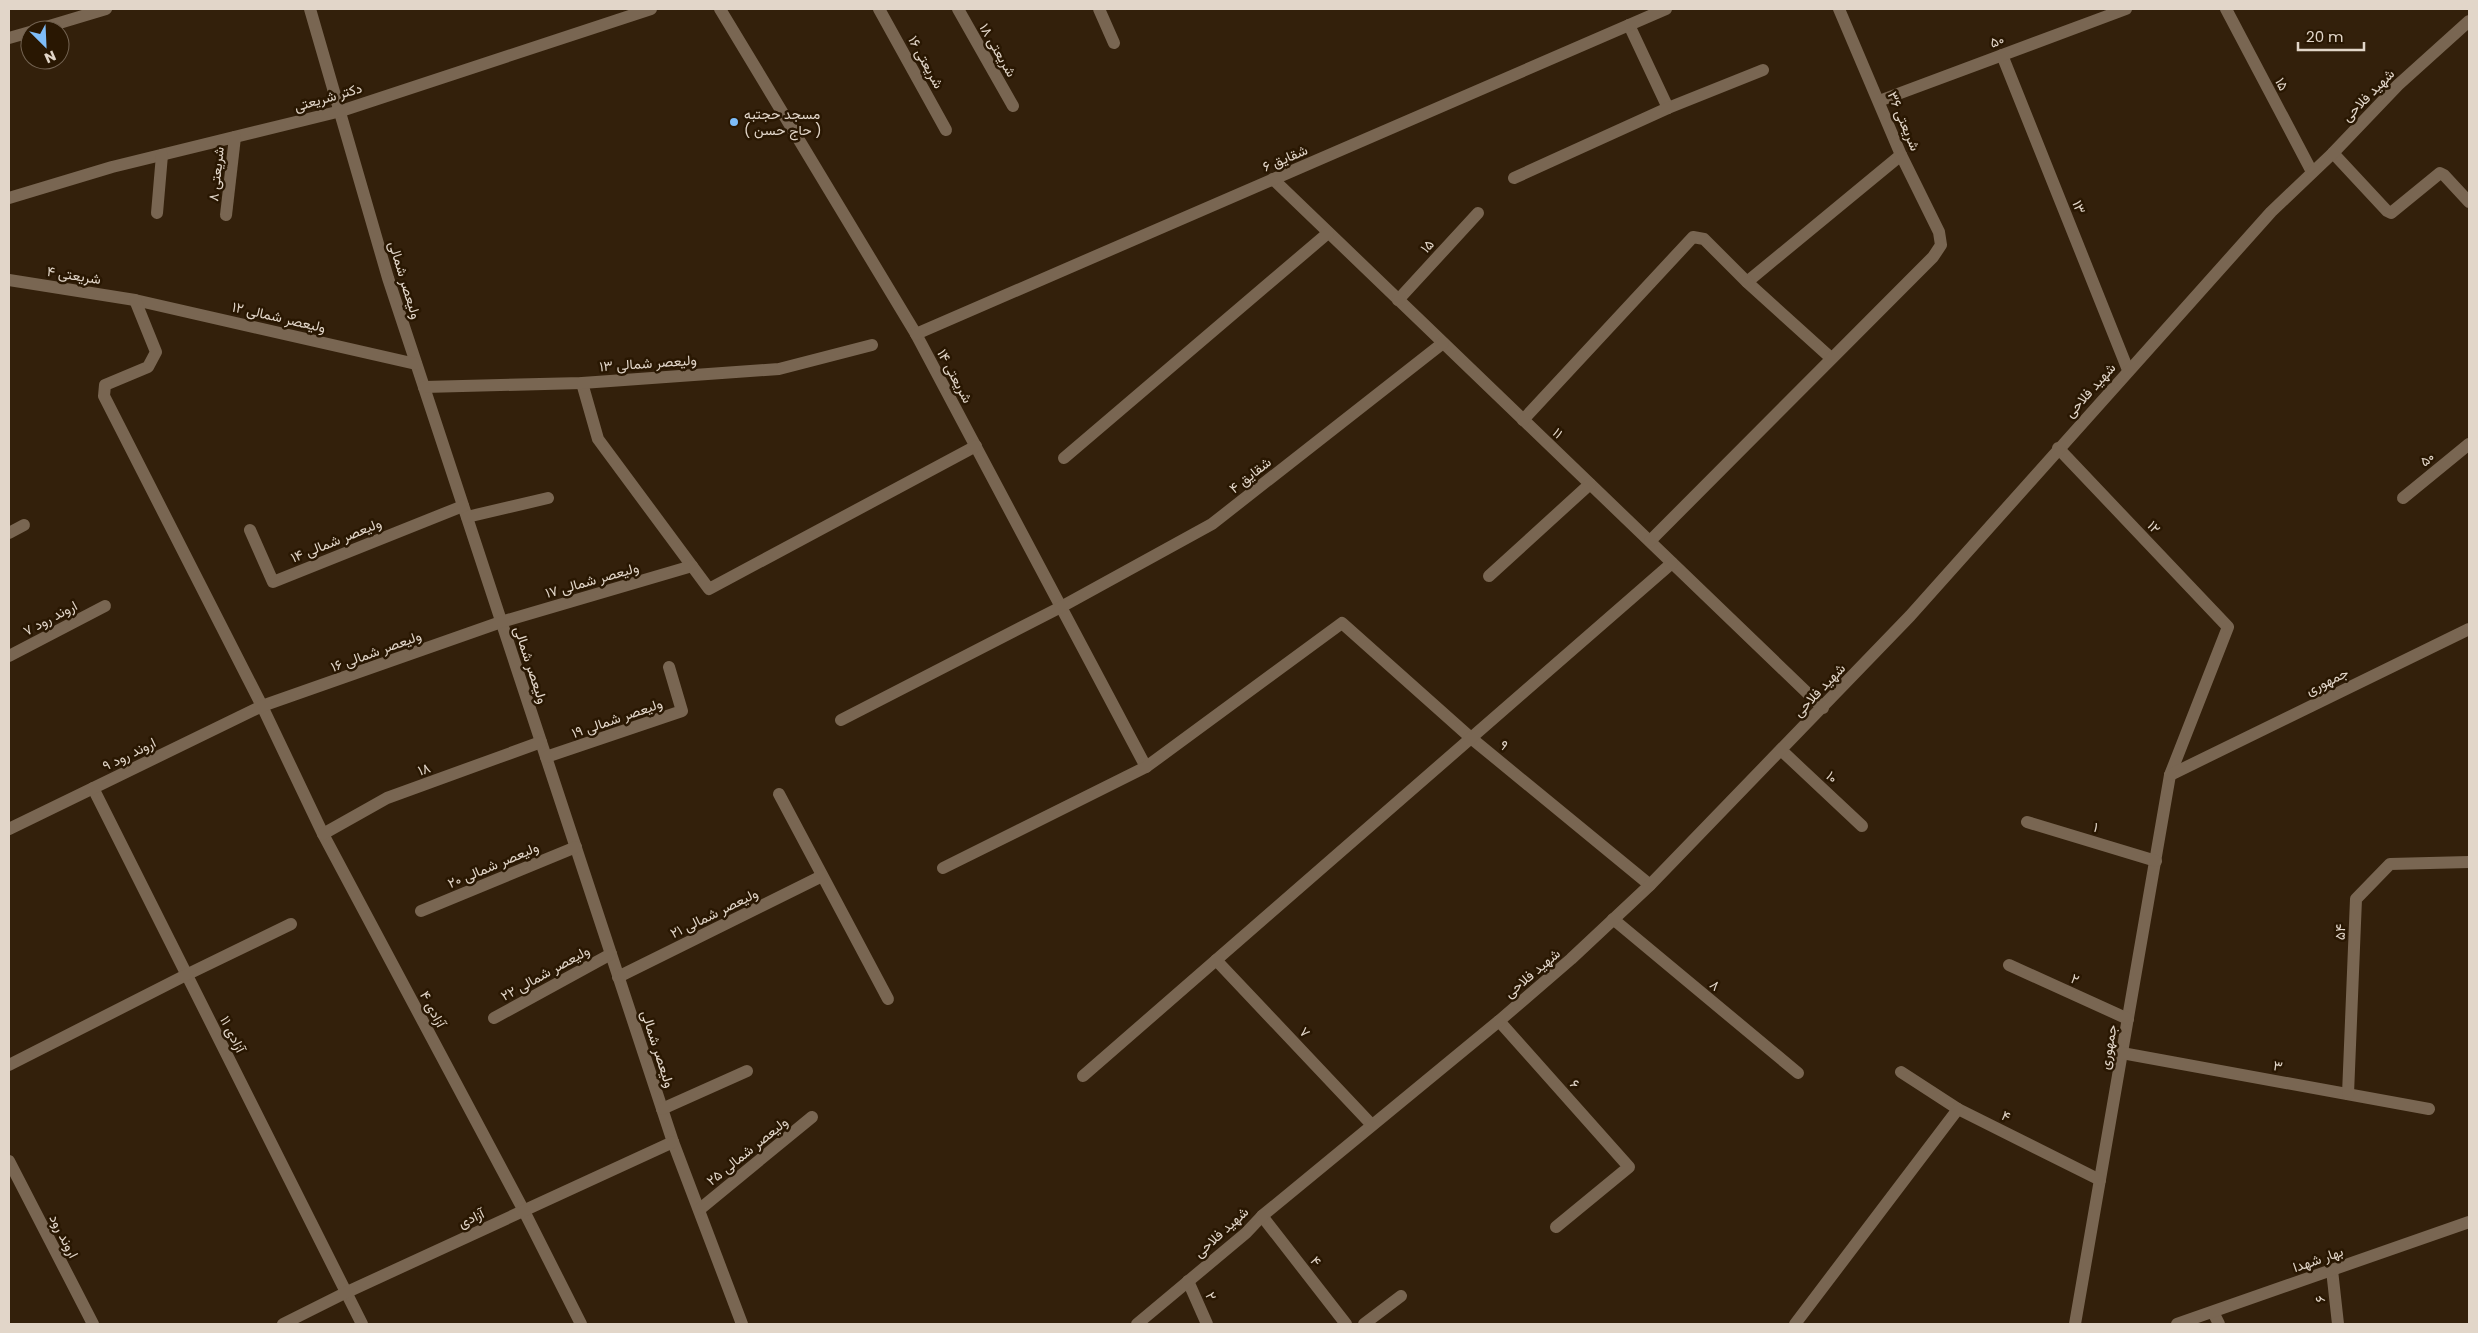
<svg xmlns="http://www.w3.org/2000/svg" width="2478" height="1333" font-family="Poppins,Vazirmatn,sans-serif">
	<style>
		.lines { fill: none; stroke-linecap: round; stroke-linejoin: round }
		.minor { stroke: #796652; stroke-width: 12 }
		.poi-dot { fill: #7ebdf9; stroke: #291702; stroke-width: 2 }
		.labels { text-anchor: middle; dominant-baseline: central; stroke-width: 5; stroke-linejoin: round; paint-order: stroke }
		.street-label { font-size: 14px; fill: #e2d6c9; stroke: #291702 }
		.poi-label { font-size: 14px; fill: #e2d6c9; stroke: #291702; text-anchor: start }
	</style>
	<rect width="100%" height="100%" fill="#33200b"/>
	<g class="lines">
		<g class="minor">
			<polyline points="310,9 388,278 673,1142 742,1324"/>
			<polyline points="720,9 916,334 1146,767"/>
			<polyline points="879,9 946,130"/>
			<polyline points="958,9 1013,106"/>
			<polyline points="1099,9 1114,43"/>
			<polyline points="2226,9 2312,172"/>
			<polyline points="1629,25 1668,108"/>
			<polyline points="36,30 106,9"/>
			<polyline points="9,38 30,32"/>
			<polyline points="2002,55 2128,370"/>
			<polyline points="1879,101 2126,9"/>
			<polyline points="2333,153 2387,211 2391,213 2440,173 2444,175 2469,202"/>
			<polyline points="1514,178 1668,108 1763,70"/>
			<polyline points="1273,179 1823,708"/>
			<polyline points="9,198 112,167 341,111 651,9"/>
			<polyline points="157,213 162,155"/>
			<polyline points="226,215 235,137"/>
			<polyline points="9,280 135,300 416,364"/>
			<polyline points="1747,282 1901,155"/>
			<polyline points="135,300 156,352 148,367 105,385 104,396 262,706 323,834 524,1211 581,1324"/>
			<polyline points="1398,300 1478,213"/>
			<polyline points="916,334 1666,9"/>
			<polyline points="582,383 598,439 709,589 976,446"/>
			<polyline points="424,387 582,383 779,369 872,345"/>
			<polyline points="1523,420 1693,237 1704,239 1747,282 1831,358"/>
			<polyline points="2058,448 2228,627 2170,775 2075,1324"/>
			<polyline points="1064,458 1328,233"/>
			<polyline points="2403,498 2469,444"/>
			<polyline points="467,517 548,498"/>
			<polyline points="250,530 273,582 463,506"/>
			<polyline points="9,533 24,525"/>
			<polyline points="1650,541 1933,257 1941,245 1939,232 1901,155 1839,9"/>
			<polyline points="1489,576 1590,484"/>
			<polyline points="9,656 105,606"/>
			<polyline points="841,720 1061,607 1212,524 1443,343"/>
			<polyline points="1781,750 1862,826"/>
			<polyline points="546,757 682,711 669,667"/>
			<polyline points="2170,775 2469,629"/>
			<polyline points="93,788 362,1324"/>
			<polyline points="779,794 888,999"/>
			<polyline points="2027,822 2156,861"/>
			<polyline points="9,829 262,706 501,622 692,566"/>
			<polyline points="323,834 387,798 541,742"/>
			<polyline points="943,868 1146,767 1342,623 1471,738 1650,885"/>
			<polyline points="421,911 576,847"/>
			<polyline points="1613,919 1798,1073"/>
			<polyline points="1216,960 1371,1124"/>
			<polyline points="2009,965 2128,1019"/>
			<polyline points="618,977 822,876"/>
			<polyline points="494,1018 611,954"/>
			<polyline points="1499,1021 1629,1167 1556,1227"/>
			<polyline points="2122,1053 2429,1109"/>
			<polyline points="9,1065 186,975 291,924"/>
			<polyline points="1901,1072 1958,1109 2100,1180"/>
			<polyline points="1083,1076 1672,563"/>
			<polyline points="2348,1094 2356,899 2390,864 2469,862"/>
			<polyline points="662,1109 747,1071"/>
			<polyline points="9,1161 93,1324"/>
			<polyline points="700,1209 812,1117"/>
			<polyline points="1262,1216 1346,1324"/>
			<polyline points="2332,1270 2338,1324"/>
			<polyline points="1188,1281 1207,1324"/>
			<polyline points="2213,1312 2219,1324"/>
			<polyline points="283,1324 345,1293 673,1142"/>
			<polyline points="1137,1324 1246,1233 1262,1216 1499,1021 1571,959 1650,885 1910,616 2271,212 2333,153 2398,85 2469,21"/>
			<polyline points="1364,1324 1401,1296"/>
			<polyline points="1795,1324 1958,1109"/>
			<polyline points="2177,1324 2469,1222"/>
		</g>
	</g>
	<circle class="poi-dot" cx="734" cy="122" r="5"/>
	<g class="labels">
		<g class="street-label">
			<text transform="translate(1997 41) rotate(-20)">۵۰</text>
			<text transform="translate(998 50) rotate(60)">شریعتی ۱۸</text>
			<text transform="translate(926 62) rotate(61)">شریعتی ۱۶</text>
			<text transform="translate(2282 84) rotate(62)">۱۵</text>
			<text transform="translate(2368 95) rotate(-45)">شهید فلاحی</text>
			<text transform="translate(328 97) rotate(-16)">دکتر شریعتی</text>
			<text transform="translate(1904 121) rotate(67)">شریعتی ۳۶</text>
			<text transform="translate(1285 158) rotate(-23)">شقایق ۶</text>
			<text transform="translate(216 174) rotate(-84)">شریعتی ۸</text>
			<text transform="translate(2079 207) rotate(68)">۱۳</text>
			<text transform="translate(1427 246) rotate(-47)">۱۵</text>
			<text transform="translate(74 275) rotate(9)">شریعتی ۴</text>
			<text transform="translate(405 280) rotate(73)">ولیعصر شمالی</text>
			<text transform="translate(279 317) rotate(13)">ولیعصر شمالی ۱۲</text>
			<text transform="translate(648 363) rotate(-4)">ولیعصر شمالی ۱۳</text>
			<text transform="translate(955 376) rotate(62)">شریعتی ۱۴</text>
			<text transform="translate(2090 390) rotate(-48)">شهید فلاحی</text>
			<text transform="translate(1558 433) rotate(44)">۱۱</text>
			<text transform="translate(2427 459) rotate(-39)">۵۰</text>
			<text transform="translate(1250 475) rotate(-38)">شقایق ۴</text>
			<text transform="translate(2154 527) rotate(47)">۱۲</text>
			<text transform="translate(336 540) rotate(-22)">ولیعصر شمالی ۱۴</text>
			<text transform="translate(592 580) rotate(-16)">ولیعصر شمالی ۱۷</text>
			<text transform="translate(50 618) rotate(-28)">اروند رود ۷</text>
			<text transform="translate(376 651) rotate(-20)">ولیعصر شمالی ۱۶</text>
			<text transform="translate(531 665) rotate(72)">ولیعصر شمالی</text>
			<text transform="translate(2327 681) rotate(-26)">جمهوری</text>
			<text transform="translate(1819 690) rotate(-46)">شهید فلاحی</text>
			<text transform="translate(617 718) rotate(-19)">ولیعصر شمالی ۱۹</text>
			<text transform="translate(1504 745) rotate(39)">۹</text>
			<text transform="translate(129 754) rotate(-26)">اروند رود ۹</text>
			<text transform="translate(424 769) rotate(-20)">۱۸</text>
			<text transform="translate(1832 777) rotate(43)">۱۰</text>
			<text transform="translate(2096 827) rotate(17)">۱</text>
			<text transform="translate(493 865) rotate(-23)">ولیعصر شمالی ۲۰</text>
			<text transform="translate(714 913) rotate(-26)">ولیعصر شمالی ۲۱</text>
			<text transform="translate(2340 932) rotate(-88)">۵۴</text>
			<text transform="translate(545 973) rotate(-29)">ولیعصر شمالی ۲۲</text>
			<text transform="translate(1532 973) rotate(-40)">شهید فلاحی</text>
			<text transform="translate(2075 979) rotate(24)">۲</text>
			<text transform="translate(1715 985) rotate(40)">۸</text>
			<text transform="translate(433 1009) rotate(62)">آزادی ۴</text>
			<text transform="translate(1305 1032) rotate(47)">۷</text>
			<text transform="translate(233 1034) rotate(63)">آزادی ۱۱</text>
			<text transform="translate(2108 1047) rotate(-80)">جمهوری</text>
			<text transform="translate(658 1049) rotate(72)">ولیعصر شمالی</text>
			<text transform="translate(2278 1066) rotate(10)">۳</text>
			<text transform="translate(1575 1084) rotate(48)">۶</text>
			<text transform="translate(2006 1116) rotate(26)">۴</text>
			<text transform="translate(747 1151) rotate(-39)">ولیعصر شمالی ۲۵</text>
			<text transform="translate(471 1218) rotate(-25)">آزادی</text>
			<text transform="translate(1221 1232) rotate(-42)">شهید فلاحی</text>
			<text transform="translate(64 1236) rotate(63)">اروند رود</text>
			<text transform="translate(2318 1259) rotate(-19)">بهار شهدا</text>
			<text transform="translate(1316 1261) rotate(52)">۴</text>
			<text transform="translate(1211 1296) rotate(66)">۲</text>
			<text transform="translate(2320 1299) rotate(-96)">۶</text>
		</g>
		<g class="poi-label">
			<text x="744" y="114">مسجد حجتیه<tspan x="744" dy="16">( حاج حسن )</tspan></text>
		</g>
	</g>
	<rect width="2478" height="1333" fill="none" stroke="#e2d6c9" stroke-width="20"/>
	<g transform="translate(45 45) rotate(156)"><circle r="24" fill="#291702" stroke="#736352"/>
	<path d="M0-4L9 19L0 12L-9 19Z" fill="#7ebdf9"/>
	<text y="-8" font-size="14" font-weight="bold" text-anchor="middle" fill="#e2d6c9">N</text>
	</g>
	<path d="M2298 42v8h66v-8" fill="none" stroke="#e2d6c9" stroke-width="2.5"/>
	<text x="2306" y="42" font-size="15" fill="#e2d6c9" stroke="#291702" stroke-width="4" paint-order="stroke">20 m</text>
</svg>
